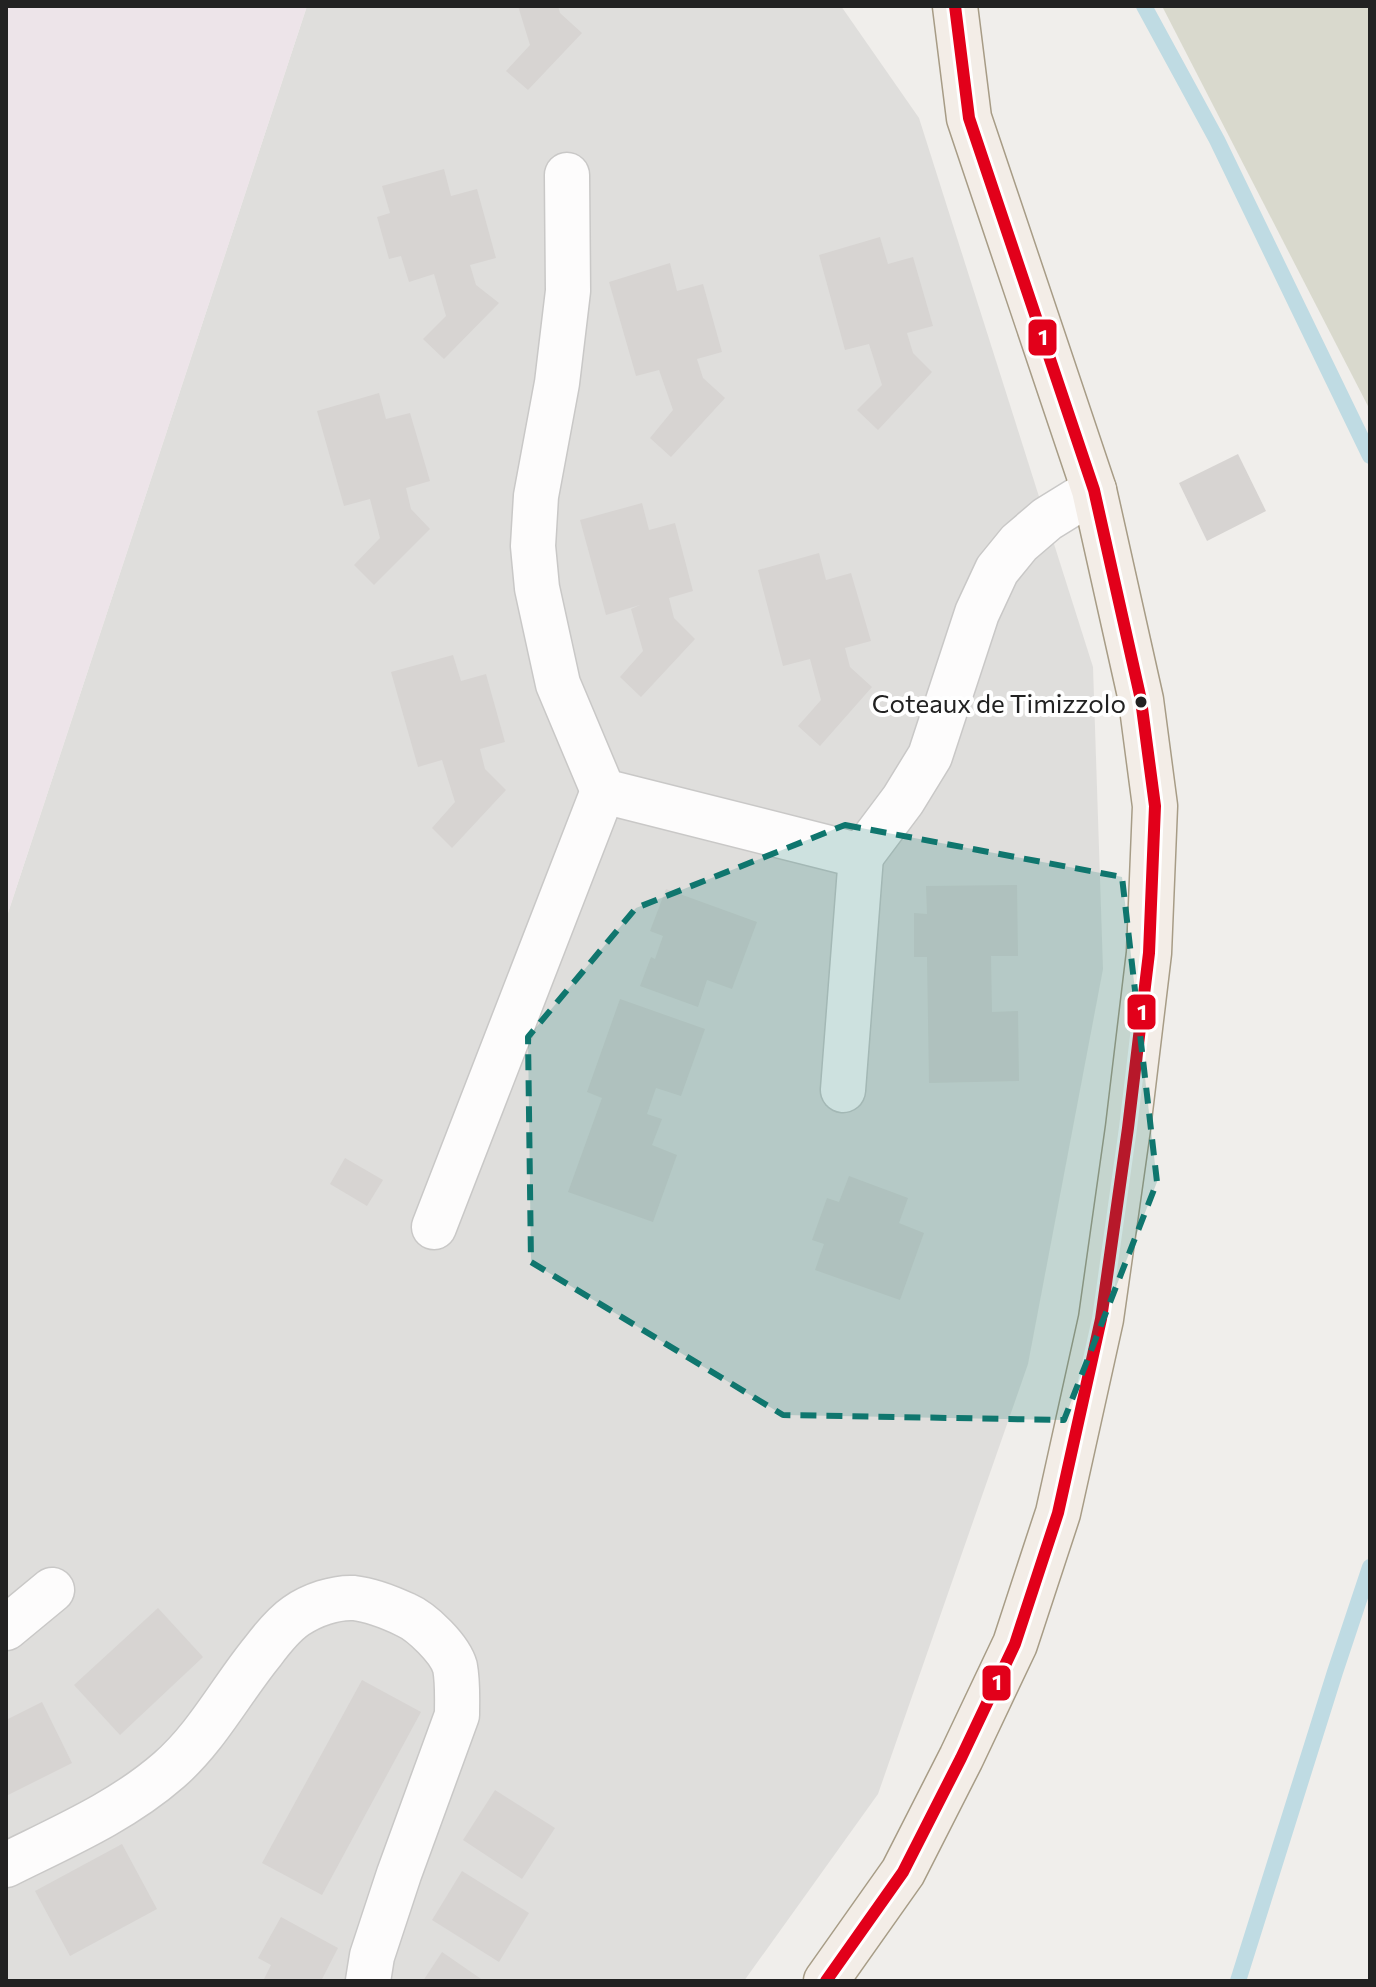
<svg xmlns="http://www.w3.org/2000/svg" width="1376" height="1987" font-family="Commissioner,sans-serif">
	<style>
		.residential { fill: #dfdedc }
		.industrial { fill: #ede4e9 }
		.construction { fill: #d9d9cd }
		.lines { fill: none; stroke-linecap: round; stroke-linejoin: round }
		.stream { stroke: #bfdbe3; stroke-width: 16 }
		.building { fill: #d7d4d2 }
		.minor-casing { stroke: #c9c8c7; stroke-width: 47 }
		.major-casing { stroke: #a79c86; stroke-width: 47 }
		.minor { stroke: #fdfcfc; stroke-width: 44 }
		.major { stroke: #f3ede7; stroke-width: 44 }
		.bus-1-casing { stroke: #fff; stroke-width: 18 }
		.bus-1 { stroke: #e2001a; stroke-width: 12 }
		.marked { fill: #0f766e; fill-opacity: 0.2; stroke: #0f766e; stroke-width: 6; stroke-dasharray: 16 10; stroke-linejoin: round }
		.bus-dot { fill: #222; stroke: #fff; stroke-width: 3 }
		.labels { text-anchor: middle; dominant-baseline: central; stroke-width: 8; stroke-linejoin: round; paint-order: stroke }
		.bus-label { font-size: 26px; fill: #222; stroke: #fff; text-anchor: end }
		.line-badge { stroke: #fff; stroke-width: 3 }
		.badge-label { font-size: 22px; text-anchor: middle; font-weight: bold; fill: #fff }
	</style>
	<rect width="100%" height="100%" fill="#f0eeeb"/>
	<polygon class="residential" points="307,6 841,6 919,118 1093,667 1103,969 1028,1364 878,1794 744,1981 6,1981 6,919"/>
	<polygon class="industrial" points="6,6 307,6 6,919"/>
	<polygon class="construction" points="1162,6 1370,6 1370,410"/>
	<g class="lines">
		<g class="stream">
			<polyline points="1144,6 1217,140 1370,456"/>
			<polyline points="1238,1981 1335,1672 1370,1567"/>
		</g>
	</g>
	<g class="building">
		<polygon points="518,6 558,6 560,13 582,33 528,90 506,71 530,45"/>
		<polygon points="444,169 451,196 477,189 496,258 470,265 476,285 499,303 444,359 423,339 446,316 434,274 409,282 401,256 389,259 377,217 390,213 382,186"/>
		<polygon points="880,237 888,264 913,257 933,326 907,333 913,353 932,372 878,430 857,410 882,385 869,344 845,350 819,255"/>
		<polygon points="670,263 677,291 703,284 722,352 697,359 703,378 725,398 671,457 650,438 673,410 659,370 636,376 609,282"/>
		<polygon points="379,393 386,419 410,413 430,481 406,488 411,509 430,529 374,585 354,565 380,538 370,499 344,506 317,411"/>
		<polygon points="1238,454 1266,511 1207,541 1179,483"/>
		<polygon points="642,503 649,530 675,523 693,591 669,598 674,618 695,639 641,697 620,677 643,651 631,609 640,605 606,615 580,520"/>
		<polygon points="819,553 826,580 851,573 871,641 845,648 850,667 872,687 820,746 798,726 821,700 810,659 783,666 758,570"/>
		<polygon points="453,655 461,681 486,674 505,742 480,749 485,769 506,790 452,848 432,828 455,802 442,760 418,767 391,672"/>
		<polygon points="1017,885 1018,956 991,956 992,1012 1018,1011 1019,1081 929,1083 927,957 914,957 914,913 927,914 926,886"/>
		<polygon points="666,889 757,922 732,989 707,980 698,1007 640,986 651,957 655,959 663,936 650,931"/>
		<polygon points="620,999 705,1029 681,1096 656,1088 647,1114 662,1119 652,1145 677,1155 653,1222 568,1192 602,1098 587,1092"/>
		<polygon points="345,1158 383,1180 367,1206 330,1184"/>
		<polygon points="849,1176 908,1198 899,1223 924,1233 900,1300 815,1270 824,1244 812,1240 827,1198 839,1202"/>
		<polygon points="158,1608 203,1657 120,1735 74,1685"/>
		<polygon points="362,1680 421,1712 322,1895 262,1863"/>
		<polygon points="42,1702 72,1763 6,1796 6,1720"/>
		<polygon points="495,1790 555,1828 522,1879 463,1840"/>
		<polygon points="122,1844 157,1909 70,1956 35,1891"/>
		<polygon points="462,1871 529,1913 499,1962 432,1920"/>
		<polygon points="281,1917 338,1948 321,1981 263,1981 271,1965 258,1958"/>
		<polygon points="442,1952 484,1981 423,1981"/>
	</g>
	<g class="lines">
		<defs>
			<g id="minor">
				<polyline points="567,175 568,291 557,383 536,496 533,546 537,588 558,684 603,791 861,856 903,800 930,756 977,613 997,570 1019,543 1047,519 1094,490"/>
				<polyline points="843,1090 861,856"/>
				<polyline points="434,1227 603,791"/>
				<polyline points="6,1628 52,1590"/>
				<path d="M6 1865C62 1837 121 1812 169 1770 207 1737 231 1690 263 1651 272 1639 283 1625 296 1616 312 1605 335 1597 354 1598 372 1600 389 1607 406 1615 422 1622 450 1649 455 1667 458 1683 457 1699 457 1715L399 1874 372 1956 368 1981"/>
			</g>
			<polyline id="major" points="826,1981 903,1872 961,1758 1015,1644 1058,1513 1101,1319 1128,1128 1149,953 1155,806 1141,700 1094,490 969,118 955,6"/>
		</defs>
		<use href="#minor" class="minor-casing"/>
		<use href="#major" class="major-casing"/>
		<use href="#minor" class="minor"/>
		<use href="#major" class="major"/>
		<defs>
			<polyline id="bus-1" points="826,1981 903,1872 961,1758 1015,1644 1058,1513 1101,1319 1128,1128 1149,953 1155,806 1141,700 1094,490 969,118 955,6"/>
		</defs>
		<use href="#bus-1" class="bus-1-casing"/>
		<use href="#bus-1" class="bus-1"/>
	</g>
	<path class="marked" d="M845 825 1122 877 1157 1182 1064 1420 783 1415 531 1262 528 1037 636 908Z"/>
	<circle class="bus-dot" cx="1141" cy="702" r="7"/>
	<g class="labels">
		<g class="bus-label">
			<text x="1126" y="702">Coteaux de Timizzolo</text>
		</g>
	</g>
	<g class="line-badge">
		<rect x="1027" y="318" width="31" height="39" rx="8" fill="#e2001a"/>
		<rect x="1126" y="993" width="31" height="38" rx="8" fill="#e2001a"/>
		<rect x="981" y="1664" width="31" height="38" rx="8" fill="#e2001a"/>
	</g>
	<g class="badge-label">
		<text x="1043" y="345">1</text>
		<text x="1142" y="1020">1</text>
		<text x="997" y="1690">1</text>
	</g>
	<rect width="1376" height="1987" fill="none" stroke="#222222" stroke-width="16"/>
</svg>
